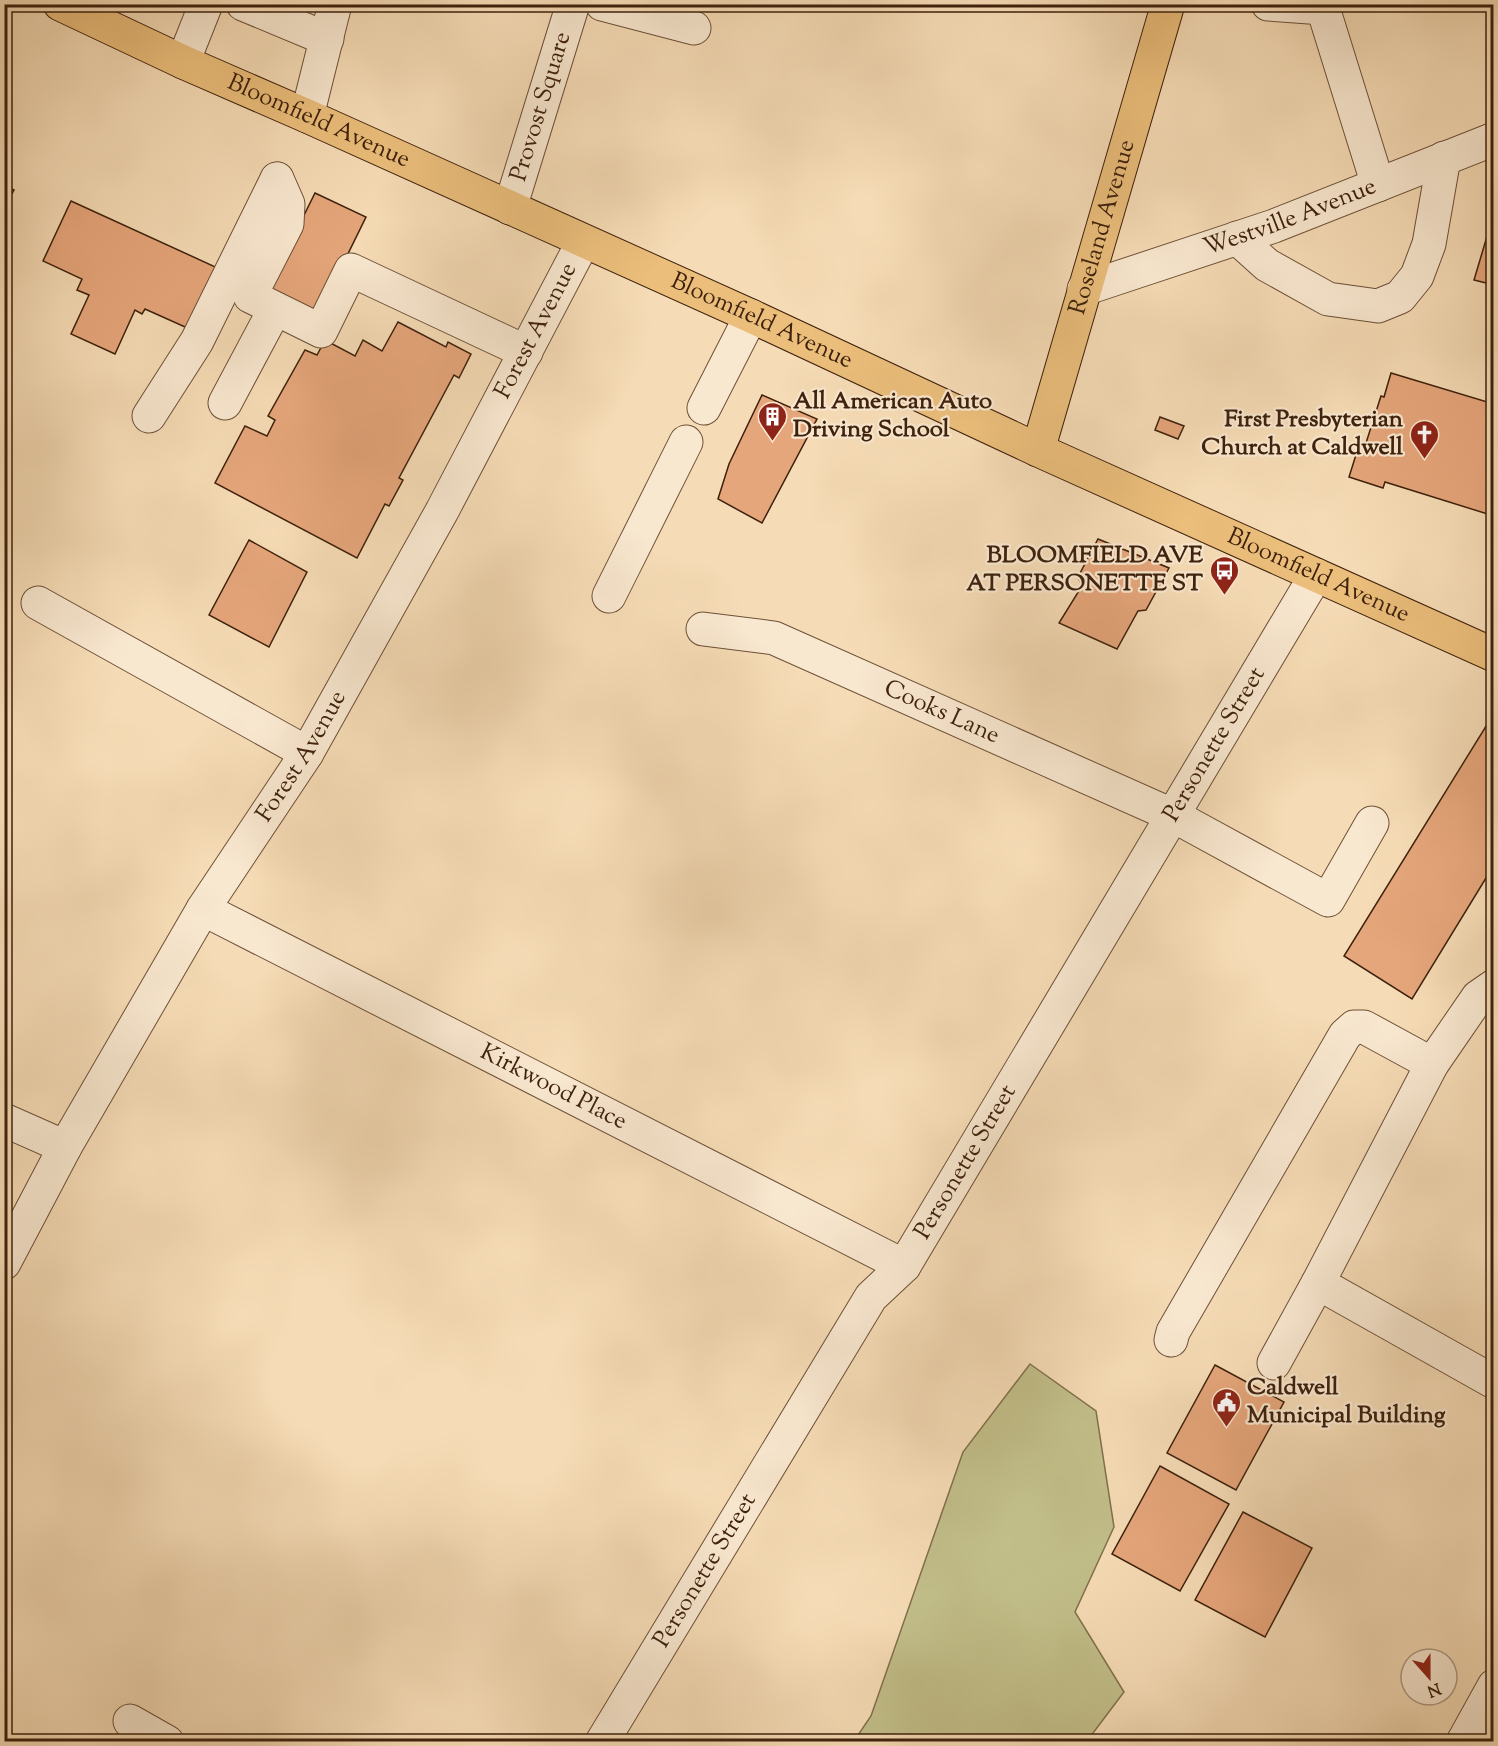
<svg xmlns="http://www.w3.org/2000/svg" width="1498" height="1746" font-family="'Sorts Mill Goudy',serif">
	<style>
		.green { fill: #c2bf8a; stroke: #80704c; stroke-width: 1.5 }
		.building { fill: #e6a67b; stroke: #3e210d; stroke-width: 1.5 }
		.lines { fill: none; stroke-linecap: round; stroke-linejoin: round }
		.minor-casing { stroke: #6c5037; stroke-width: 35 }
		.major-casing { stroke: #3e210d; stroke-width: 35 }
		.minor { stroke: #f9e8d0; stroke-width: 33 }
		.major { stroke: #ebbe7b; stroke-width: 33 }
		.labels { text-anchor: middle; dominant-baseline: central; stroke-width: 4.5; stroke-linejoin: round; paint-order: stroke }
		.street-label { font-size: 24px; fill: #3e210d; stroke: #f9e8d0 }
		.poi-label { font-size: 24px; font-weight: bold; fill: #3e210d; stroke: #f9e8d0; text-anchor: start }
	</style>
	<rect width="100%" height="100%" fill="#f6dcb6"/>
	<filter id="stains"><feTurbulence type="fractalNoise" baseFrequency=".00333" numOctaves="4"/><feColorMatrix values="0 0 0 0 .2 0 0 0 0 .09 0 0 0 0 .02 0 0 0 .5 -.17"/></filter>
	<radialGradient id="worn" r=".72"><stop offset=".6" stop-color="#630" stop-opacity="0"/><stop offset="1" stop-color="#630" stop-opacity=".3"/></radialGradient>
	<polygon class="green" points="1030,1364 1096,1411 1114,1527 1075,1612 1124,1692 1087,1741 854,1741 871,1716 963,1452"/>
	<g class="building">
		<polygon points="4,186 14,190 4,210"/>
		<polygon points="315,193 366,217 318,315 267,290"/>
		<polygon points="71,201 222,270 194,331 145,309 142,314 135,310 115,354 71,334 89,295 77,290 82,279 43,261"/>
		<polygon points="1488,233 1494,235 1494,285 1474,280"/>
		<polygon points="398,322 446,347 448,342 471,354 459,378 454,375 399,478 403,480 389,506 385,504 357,558 215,483 245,426 267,436 275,420 268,416 305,350 317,355 325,340 355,356 363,340 382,351"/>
		<polygon points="1391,373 1494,404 1494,516 1385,482 1383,488 1349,477 1360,442 1366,443 1381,396 1384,397"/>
		<polygon points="762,395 817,419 762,523 718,499 729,464"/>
		<polygon points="1160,417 1184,426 1178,439 1155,430"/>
		<polygon points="1098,539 1169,568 1146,610 1138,611 1117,649 1059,623 1082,586 1078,577"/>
		<polygon points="249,540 307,572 269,647 209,615"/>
		<polygon points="1488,723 1494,726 1494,865 1412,999 1344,956"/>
		<polygon points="1215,1365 1284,1402 1236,1490 1167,1453"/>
		<polygon points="1160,1466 1229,1504 1180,1591 1112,1554"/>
		<polygon points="1243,1512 1312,1548 1265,1637 1195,1600"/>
	</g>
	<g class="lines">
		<defs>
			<g id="minor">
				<polyline points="243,4 327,39"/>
				<polyline points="602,4 694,28"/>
				<polyline points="1268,4 1323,8 1378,185"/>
				<polyline points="183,62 206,4"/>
				<polyline points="307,116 335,4"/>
				<polyline points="277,179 288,204 287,224 250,296 321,331 351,270 526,352"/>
				<path id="s1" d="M510 208 572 7 571 4"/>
				<polyline points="1237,238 1267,265 1328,299 1378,306 1400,297 1417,276 1429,244 1444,158"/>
				<path id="s2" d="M1084 289 1274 226 1494 139"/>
				<polyline points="225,403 275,309"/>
				<polyline points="704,408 751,316"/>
				<polyline points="149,416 197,341 277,179"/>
				<polyline points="609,596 686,442"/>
				<polyline points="38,603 307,753"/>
				<path id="s3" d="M703 629 774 638 1174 816 1328 900 1372 823"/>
				<path id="s4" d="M203 909 904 1266"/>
				<polyline points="4,1120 65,1147"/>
				<path id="s5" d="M4 1263 65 1147 203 909 307 753 442 511 583 242"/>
				<polyline points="1318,1283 1494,1382"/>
				<polyline points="1171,1340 1173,1332 1345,1035 1354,1027 1364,1027 1432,1064"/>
				<polyline points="1274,1363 1318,1283 1432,1064 1478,997 1494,986"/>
				<polyline points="130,1721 167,1742"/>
				<path id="s6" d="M602 1742 871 1297 904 1266 1316 575"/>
				<polyline points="1463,1742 1494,1686"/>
			</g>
			<g id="major">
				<path id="s7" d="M60 4 183 62 307 116 751 316 1038 450 1494 655"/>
				<path id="s8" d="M1038 450 1168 4"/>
			</g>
		</defs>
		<use href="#minor" class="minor-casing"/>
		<use href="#major" class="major-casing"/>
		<use href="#minor" class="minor"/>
		<use href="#major" class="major"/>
	</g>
	<defs>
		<symbol id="building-pin" viewBox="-11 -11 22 30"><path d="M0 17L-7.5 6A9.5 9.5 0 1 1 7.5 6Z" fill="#8f2418" stroke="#f9e8d0"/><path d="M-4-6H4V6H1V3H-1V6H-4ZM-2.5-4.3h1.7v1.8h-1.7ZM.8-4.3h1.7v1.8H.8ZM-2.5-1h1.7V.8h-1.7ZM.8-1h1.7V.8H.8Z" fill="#fff"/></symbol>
		<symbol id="church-pin" viewBox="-11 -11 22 30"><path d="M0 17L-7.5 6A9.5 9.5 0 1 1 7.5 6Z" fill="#8f2418" stroke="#f9e8d0"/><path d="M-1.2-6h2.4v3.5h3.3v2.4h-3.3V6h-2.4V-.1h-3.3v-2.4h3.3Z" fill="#fff"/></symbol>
		<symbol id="bus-pin" viewBox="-11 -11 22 30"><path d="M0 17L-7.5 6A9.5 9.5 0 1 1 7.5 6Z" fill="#8f2418" stroke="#f9e8d0"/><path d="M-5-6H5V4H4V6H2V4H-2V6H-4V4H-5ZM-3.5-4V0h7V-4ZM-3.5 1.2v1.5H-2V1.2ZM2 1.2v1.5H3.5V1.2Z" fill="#fff"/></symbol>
		<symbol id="civic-pin" viewBox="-11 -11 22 30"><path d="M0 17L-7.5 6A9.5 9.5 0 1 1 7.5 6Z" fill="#8f2418" stroke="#f9e8d0"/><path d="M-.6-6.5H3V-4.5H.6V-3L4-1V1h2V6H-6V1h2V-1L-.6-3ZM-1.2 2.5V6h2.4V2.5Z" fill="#fff"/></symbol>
	</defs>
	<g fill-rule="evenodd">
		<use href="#building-pin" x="756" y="400" width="33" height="45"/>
		<use href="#church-pin" x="1408" y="418" width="33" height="45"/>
		<use href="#bus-pin" x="1208" y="554" width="33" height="45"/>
		<use href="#civic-pin" x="1210" y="1386" width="33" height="45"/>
	</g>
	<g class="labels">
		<g class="street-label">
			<text stroke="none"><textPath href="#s1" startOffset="106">Provost Square</textPath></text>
			<text stroke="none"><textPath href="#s7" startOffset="284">Bloomfield Avenue</textPath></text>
			<text stroke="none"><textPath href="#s2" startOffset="218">Westville Avenue</textPath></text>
			<text stroke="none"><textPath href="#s8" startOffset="232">Roseland Avenue</textPath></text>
			<text stroke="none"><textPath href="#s7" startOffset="770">Bloomfield Avenue</textPath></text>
			<text stroke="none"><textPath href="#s5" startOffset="1074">Forest Avenue</textPath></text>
			<text stroke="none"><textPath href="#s7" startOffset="1382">Bloomfield Avenue</textPath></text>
			<text stroke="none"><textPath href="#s3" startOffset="255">Cooks Lane</textPath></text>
			<text stroke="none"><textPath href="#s6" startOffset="1172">Personette Street</textPath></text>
			<text stroke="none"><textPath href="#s5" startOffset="588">Forest Avenue</textPath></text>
			<text stroke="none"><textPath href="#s4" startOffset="393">Kirkwood Place</textPath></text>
			<text stroke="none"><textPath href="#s6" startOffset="686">Personette Street</textPath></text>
			<text stroke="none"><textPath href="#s6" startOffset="200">Personette Street</textPath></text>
		</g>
		<g class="poi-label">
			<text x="793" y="402">All American Auto<tspan x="793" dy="28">Driving School</tspan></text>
			<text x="1403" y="420" text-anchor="end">First Presbyterian<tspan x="1403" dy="28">Church at Caldwell</tspan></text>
			<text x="1203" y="556" text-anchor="end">BLOOMFIELD AVE<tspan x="1203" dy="28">AT PERSONETTE ST</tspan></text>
			<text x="1247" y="1388">Caldwell<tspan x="1247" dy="28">Municipal Building</tspan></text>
		</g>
	</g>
	<rect width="1498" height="1746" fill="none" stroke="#f6dcb6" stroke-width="24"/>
	<rect x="6" y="6" width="1486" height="1734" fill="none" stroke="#3e210d" stroke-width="3"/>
	<rect x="12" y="12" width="1474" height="1722" fill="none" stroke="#3e210d" stroke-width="1.5"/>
	<g transform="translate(1429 1677) rotate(159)"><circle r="28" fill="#f9e8d0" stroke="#ae9882" stroke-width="1.5"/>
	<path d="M0-4.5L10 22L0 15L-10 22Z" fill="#8f2418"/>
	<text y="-9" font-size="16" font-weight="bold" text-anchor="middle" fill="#3e210d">N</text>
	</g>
	<rect width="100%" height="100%" filter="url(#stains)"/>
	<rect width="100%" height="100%" fill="url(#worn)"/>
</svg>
